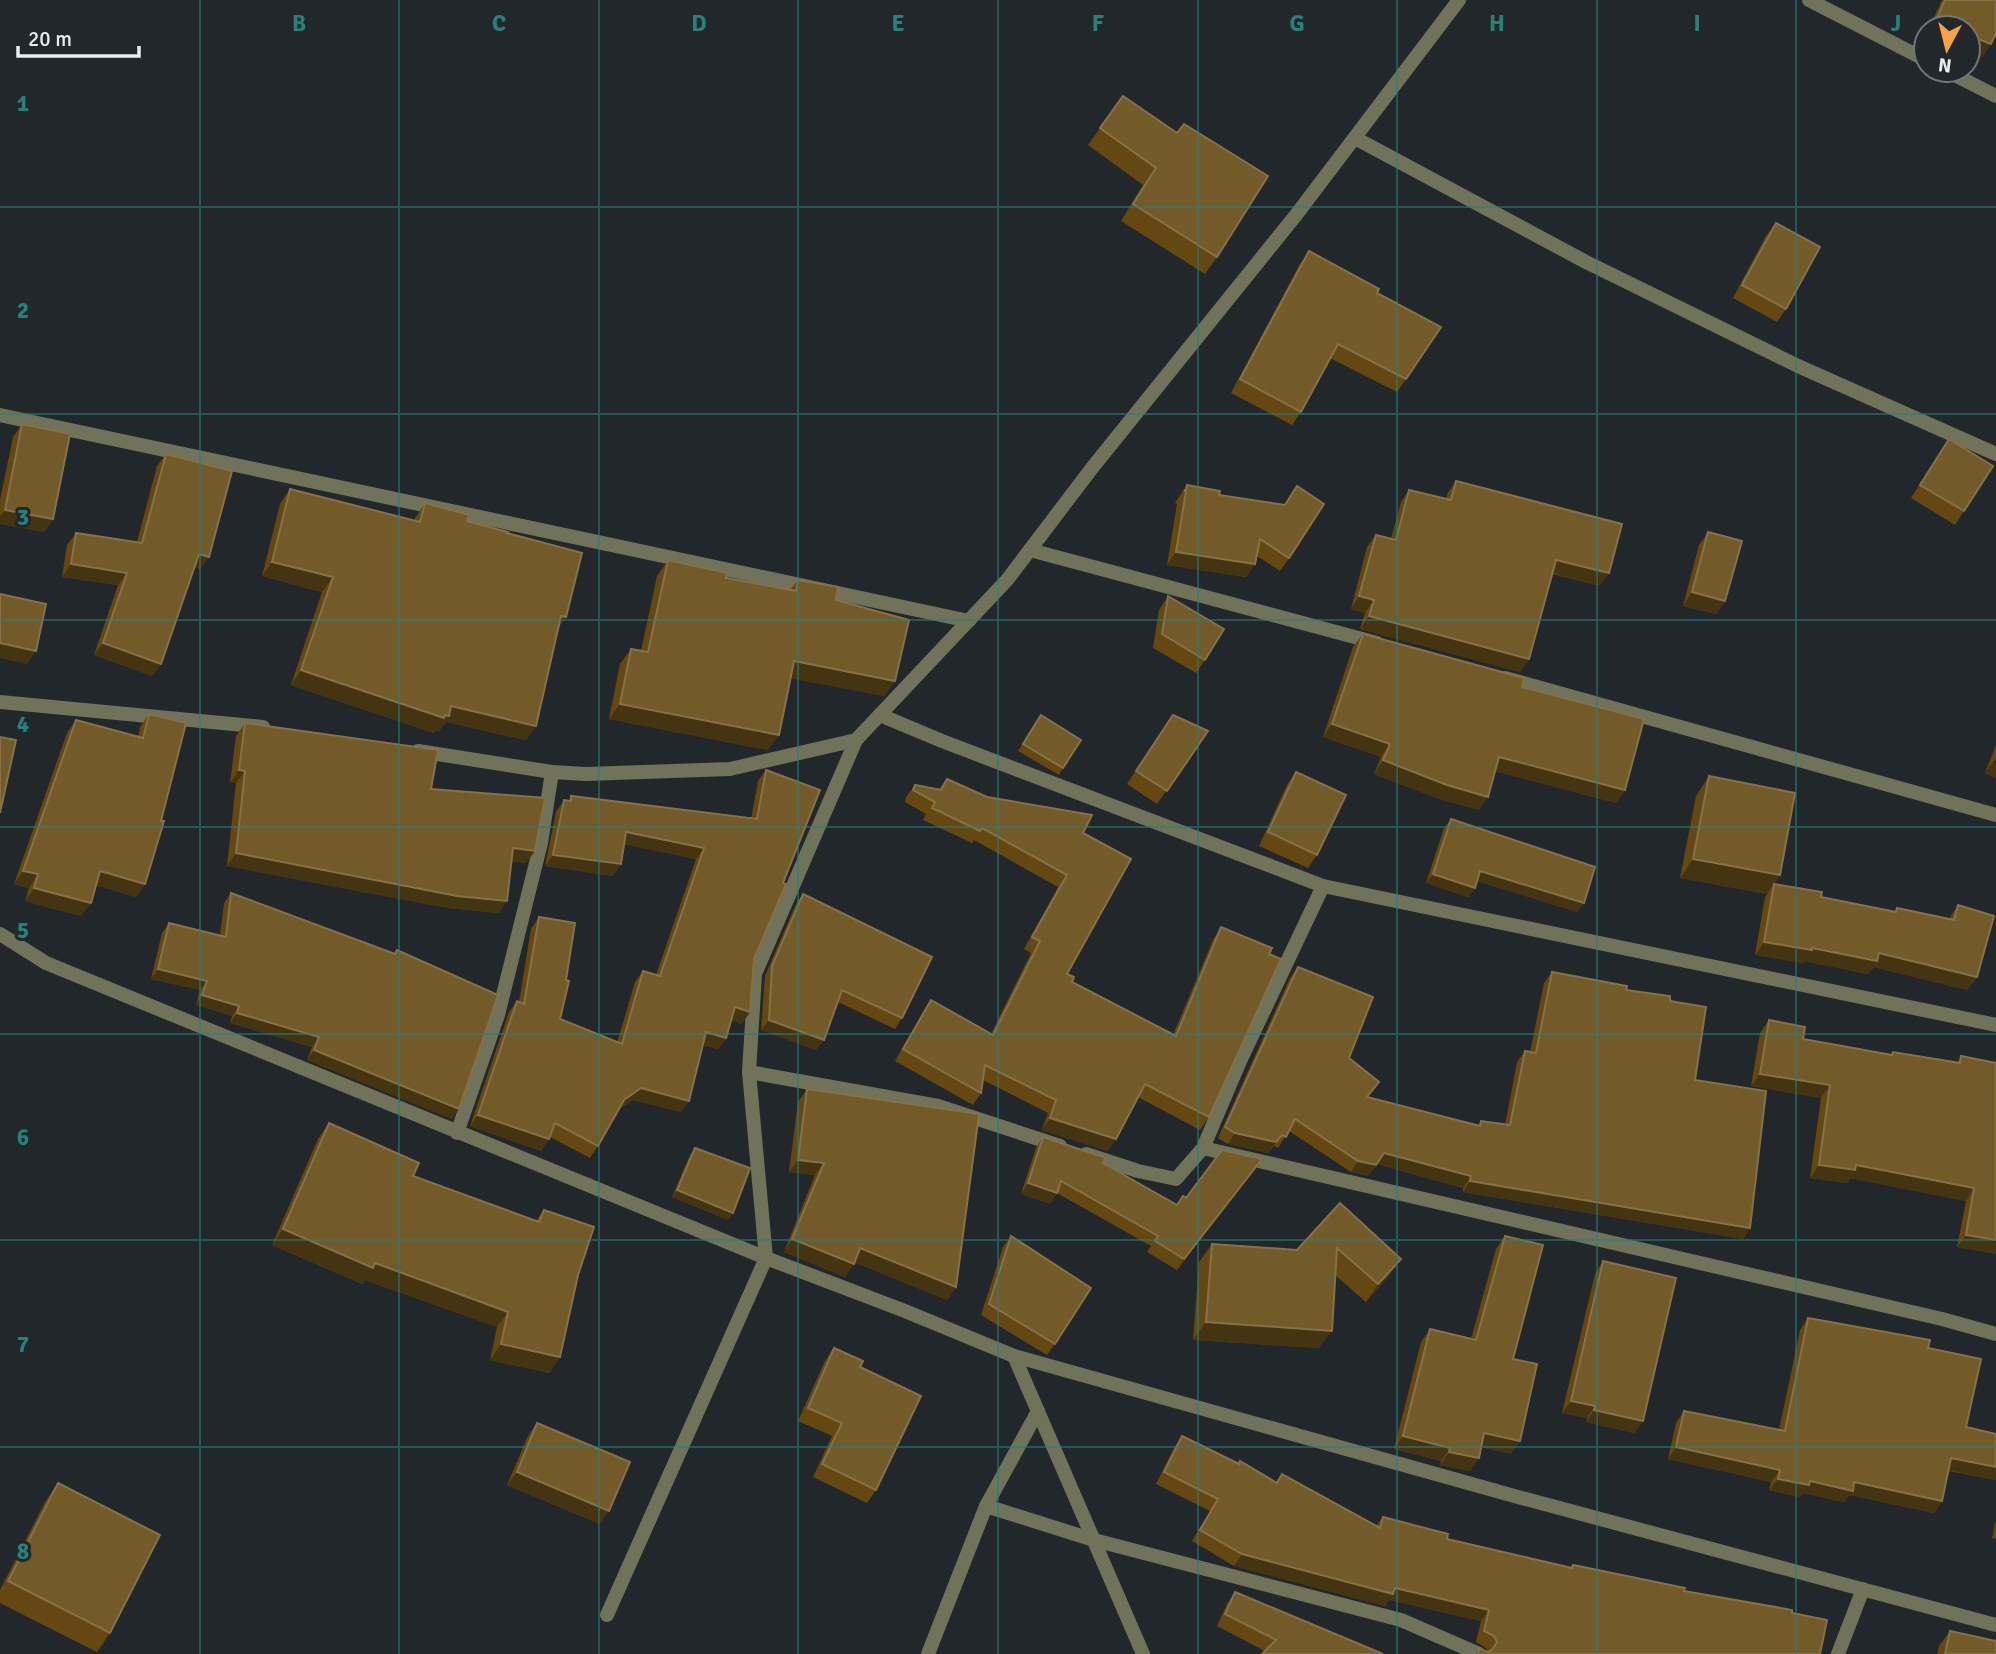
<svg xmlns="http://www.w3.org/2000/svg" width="1996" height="1654" font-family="Signika,sans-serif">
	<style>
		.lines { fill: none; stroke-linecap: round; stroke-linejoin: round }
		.minor { stroke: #71725a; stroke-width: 14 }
		.wall { fill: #654811 }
		.shaded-wall { fill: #443411 }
		.building { fill: #735a29; stroke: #867148; stroke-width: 2 }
		.grid { fill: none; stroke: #25827b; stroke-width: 2; stroke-opacity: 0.55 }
		.grid-label { font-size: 23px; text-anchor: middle; font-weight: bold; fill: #25827b; stroke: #22272b; stroke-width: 6; stroke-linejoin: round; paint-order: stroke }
	</style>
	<rect width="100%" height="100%" fill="#22272b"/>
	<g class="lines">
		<g class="minor">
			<polyline points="1809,0 1926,60"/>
			<polyline points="1945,70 1996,96"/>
			<polyline points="1355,138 1586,262 1798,366 1996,454"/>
			<polyline points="0,415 969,621"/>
			<polyline points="1030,550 1377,643"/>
			<polyline points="1505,678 1996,815"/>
			<polyline points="0,702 263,727"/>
			<polyline points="880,715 942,741 1323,886 1996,1025"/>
			<polyline points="856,740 1007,580 1092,468 1296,215 1459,0"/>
			<polyline points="418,751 552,772 586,774 730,769 856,740 755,974 749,1072 766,1258 905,1311 1014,1356 1518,1497 1996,1625"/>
			<polyline points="0,934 46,963 766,1258 607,1615"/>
			<polyline points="749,1072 938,1106 1060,1146"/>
			<polyline points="457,1133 498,1015 541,843 552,772"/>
			<polyline points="1203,1148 1942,1319 1996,1334"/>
			<polyline points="1086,1154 1138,1171 1176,1179 1203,1148 1241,1059 1323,886"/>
			<polyline points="1014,1356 1143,1654"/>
			<polyline points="986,1506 1094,1540 1401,1620 1479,1654"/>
			<polyline points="928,1654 986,1506 1038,1411"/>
			<polyline points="1838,1654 1863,1589"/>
		</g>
	</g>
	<g class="wall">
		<polygon points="1942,0 1996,0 1991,44 1982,57 1968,51 1968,28 1929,28"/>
		<polygon points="1123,96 1177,133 1184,124 1217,257 1205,274 1121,221 1143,185 1088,145"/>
		<polygon points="1776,223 1786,309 1777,322 1733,298 1766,236"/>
		<polygon points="1309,251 1377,293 1406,379 1397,392 1330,358 1301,412 1292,425 1231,393 1300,264"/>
		<polygon points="22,424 53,519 44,532 0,524 0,500 13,437"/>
		<polygon points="1949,439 1964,511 1955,525 1911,498"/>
		<polygon points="166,454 200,569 195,567 161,664 152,676 94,655 118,585 62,577 67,545 76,533 137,542 157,466"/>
		<polygon points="1456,481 1600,586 1552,574 1529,659 1520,672 1360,629 1365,613 1351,609 1367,547 1376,535 1391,539 1401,502 1409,490 1446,499 1447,494"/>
		<polygon points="1187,485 1219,495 1284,505 1297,486 1289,558 1280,571 1257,556 1255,564 1246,577 1167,565 1177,504 1175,503"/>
		<polygon points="290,489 414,521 415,518 425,503 467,521 507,533 566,617 559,627 536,726 526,740 446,722 439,731 436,730 434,733 291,685 322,592 262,576 280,504"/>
		<polygon points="1708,532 1725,601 1716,614 1683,606 1699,545"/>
		<polygon points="668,560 726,578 790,590 798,580 836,600 895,681 884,696 791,678 768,750 609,719 620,664 631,649 641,651 657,576"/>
		<polygon points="1168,596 1205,660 1196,673 1153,648 1159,610"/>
		<polygon points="1363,634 1522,687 1625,790 1616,803 1495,771 1479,810 1437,798 1374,774 1381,757 1323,737 1353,647"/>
		<polygon points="149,714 145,884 136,897 96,885 81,916 25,901 29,888 14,884 67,733 76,720 138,737 140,727"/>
		<polygon points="1173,715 1208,731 1157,804 1127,784"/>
		<polygon points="1036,722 1063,768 1059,775 1018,751"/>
		<polygon points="245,723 431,789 526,863 511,861 499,913 448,908 227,866 236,783 230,783 236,736"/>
		<polygon points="1996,745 1996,778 1985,773"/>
		<polygon points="766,770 754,959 742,1024 732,1020 726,1038 718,1049 703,1045 681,1112 633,1100 618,1110 598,1146 590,1158 550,1137 541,1151 470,1126 509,1012 517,1001 519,1002 531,929 539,917 560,1019 617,1043 635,982 643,971 656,975 696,859 624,844 621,864 613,876 545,866 556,812 564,800 569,800 571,796 751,819 758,781"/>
		<polygon points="1296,772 1317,855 1308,868 1259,846 1287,785"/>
		<polygon points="1709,776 1780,875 1767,894 1680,878 1696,796"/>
		<polygon points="947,779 987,797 1083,833 1067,974 1072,982 1173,1035 1213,940 1221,927 1209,1117 1200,1130 1138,1097 1116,1139 1107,1151 1042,1130 1048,1113 983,1080 981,1093 973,1105 895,1061 923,1012 931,1000 991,1034 1031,953 1024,949 1058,887 974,840 972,843 923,820 926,814 905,802 906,797 915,785 939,789"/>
		<polygon points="1451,819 1584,903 1577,912 1477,881 1475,888 1468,897 1426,883 1444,828"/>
		<polygon points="1774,884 1821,897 1894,912 1897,908 1949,919 1958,905 1977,977 1967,990 1874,967 1868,974 1804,961 1803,963 1755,955 1765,897"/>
		<polygon points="231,893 394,954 397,950 452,1119 307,1060 312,1047 230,1023 232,1016 196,1005 200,990 151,979 162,933 169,923 220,935 224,903"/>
		<polygon points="803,894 902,1018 895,1029 838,1002 824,1040 816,1050 761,1030 765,976 796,904"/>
		<polygon points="1298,967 1349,1058 1368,1097 1478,1125 1481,1121 1505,1125 1517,1062 1525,1051 1530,1052 1544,983 1552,972 1670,1001 1695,1080 1750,1228 1743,1239 1463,1192 1463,1188 1377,1164 1368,1176 1351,1172 1289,1131 1278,1148 1274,1146 1268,1153 1228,1144 1218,1138 1290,978"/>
		<polygon points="1769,1020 1803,1039 1890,1055 1893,1052 1957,1063 1961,1056 1996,1063 1996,1254 1957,1247 1966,1201 1850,1178 1847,1183 1810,1178 1821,1098 1751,1086 1760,1033"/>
		<polygon points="807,1089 956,1287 947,1300 854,1262 845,1277 784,1252 815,1175 789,1172 798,1102"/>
		<polygon points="329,1123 413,1176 536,1221 544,1210 578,1275 560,1357 549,1373 490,1360 497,1327 365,1280 362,1284 272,1245 318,1139"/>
		<polygon points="1043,1137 1103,1163 1177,1205 1186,1198 1262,1159 1177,1270 1147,1252 1151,1246 1057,1193 1050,1204 1021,1194 1036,1148"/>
		<polygon points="695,1148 733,1213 728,1220 672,1197 690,1155"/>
		<polygon points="1340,1203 1388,1277 1366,1302 1335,1275 1319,1348 1193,1340 1199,1262 1212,1244 1297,1250"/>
		<polygon points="1011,1236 1055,1344 1047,1355 981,1315 1003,1247"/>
		<polygon points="1505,1236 1513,1359 1511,1454 1481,1447 1470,1471 1440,1465 1441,1461 1394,1449 1421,1342 1430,1329 1471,1339 1496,1249"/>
		<polygon points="1603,1261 1643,1421 1634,1433 1586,1422 1587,1418 1562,1413 1595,1274"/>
		<polygon points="1808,1318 1928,1348 1966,1427 1996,1480 1949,1471 1942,1501 1934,1513 1849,1495 1844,1502 1803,1493 1800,1497 1769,1490 1771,1482 1668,1459 1676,1423 1684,1411 1779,1430 1800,1330"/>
		<polygon points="834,1348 860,1367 876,1490 867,1503 813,1477 832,1436 798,1421 825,1361"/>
		<polygon points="537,1423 600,1524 507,1485 528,1436"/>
		<polygon points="1182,1436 1276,1482 1282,1474 1376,1526 1383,1517 1447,1539 1571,1568 1573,1565 1684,1591 1792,1613 1820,1654 1476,1654 1479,1649 1488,1652 1486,1648 1476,1642 1481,1621 1389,1600 1385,1606 1234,1566 1192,1541 1210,1511 1156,1484 1174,1448"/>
		<polygon points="58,1483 110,1633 97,1652 0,1603 0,1590 45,1502"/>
		<polygon points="1996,1520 1996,1539 1992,1538"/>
		<polygon points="1235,1592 1383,1654 1265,1651 1217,1626 1227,1604"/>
		<polygon points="1950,1631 1996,1654 1937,1654 1939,1646"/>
	</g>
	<g class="shaded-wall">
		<polygon points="1935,22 1951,28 1931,28"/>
		<polygon points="1968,35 1991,44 1982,57 1968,51"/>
		<polygon points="5,510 53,519 44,532 0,524 0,516"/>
		<polygon points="1176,552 1255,564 1246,577 1167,565"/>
		<polygon points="199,554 209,557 200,569 191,566"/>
		<polygon points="1556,560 1609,573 1600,586 1547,572"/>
		<polygon points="272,562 333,577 322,592 262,576"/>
		<polygon points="71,564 127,573 118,585 62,577"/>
		<polygon points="1692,592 1725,601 1716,614 1683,606"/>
		<polygon points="1359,596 1374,600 1365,613 1351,609"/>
		<polygon points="561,616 566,617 556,632"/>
		<polygon points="1369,616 1529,659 1520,672 1360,629"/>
		<polygon points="0,643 36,651 27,664 0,658"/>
		<polygon points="103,643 161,664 152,676 94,655"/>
		<polygon points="794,661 895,681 884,696 783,677"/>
		<polygon points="301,670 451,706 536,726 526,740 446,722 439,731 436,730 434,733 291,685"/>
		<polygon points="620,704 779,735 768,750 609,719"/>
		<polygon points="1332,724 1390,744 1381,757 1323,737"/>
		<polygon points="1499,757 1625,790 1616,803 1490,770"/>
		<polygon points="1383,760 1488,797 1479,810 1437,798 1374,774"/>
		<polygon points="1994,760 1996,761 1996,778 1985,773"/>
		<polygon points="239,770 245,771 236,783 230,783"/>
		<polygon points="626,832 704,848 696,859 617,843"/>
		<polygon points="513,848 535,851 526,863 504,860"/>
		<polygon points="236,853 507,901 499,913 448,908 227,866"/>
		<polygon points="553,855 621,864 613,876 545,866"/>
		<polygon points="1693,859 1780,875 1767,894 1680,878"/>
		<polygon points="23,871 38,874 29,888 14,884"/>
		<polygon points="100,871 145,884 136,897 91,884"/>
		<polygon points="1480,871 1584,903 1577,912 1474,880"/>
		<polygon points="1433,874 1475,888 1468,897 1426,883"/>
		<polygon points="34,888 91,903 81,916 25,901"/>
		<polygon points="1764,942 1812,948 1879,953 1977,977 1967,990 1874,967 1868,974 1804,961 1803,963 1755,955"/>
		<polygon points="158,969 207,981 200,990 151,979"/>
		<polygon points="202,995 239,1006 232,1016 196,1005"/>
		<polygon points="735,1007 750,1012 742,1024 727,1018"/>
		<polygon points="237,1013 319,1037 312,1047 230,1023"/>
		<polygon points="769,1020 824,1040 816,1050 761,1030"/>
		<polygon points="706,1032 726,1038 718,1049 698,1043"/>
		<polygon points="314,1050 459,1109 452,1119 307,1060"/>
		<polygon points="1760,1074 1830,1085 1821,1098 1751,1086"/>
		<polygon points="641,1088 689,1101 681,1112 633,1100 616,1111 624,1100"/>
		<polygon points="478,1115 549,1139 541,1151 470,1126"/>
		<polygon points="1050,1118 1116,1139 1107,1151 1042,1130"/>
		<polygon points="1235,1133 1282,1135 1268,1153 1228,1144"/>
		<polygon points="1384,1153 1471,1176 1463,1188 1376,1164"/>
		<polygon points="1262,1159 1255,1170 1177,1270 1184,1259"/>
		<polygon points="798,1160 824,1163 815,1175 789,1172"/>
		<polygon points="1358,1161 1376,1165 1368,1176 1351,1172"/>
		<polygon points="1819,1165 1856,1165 1974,1188 1966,1201 1850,1178 1847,1183 1810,1178"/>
		<polygon points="1470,1181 1750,1228 1743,1239 1463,1192"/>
		<polygon points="1028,1183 1057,1193 1050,1204 1021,1194"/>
		<polygon points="677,1190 733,1213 728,1220 672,1197"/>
		<polygon points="283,1229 508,1312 497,1327 365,1280 362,1284 272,1245"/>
		<polygon points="1966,1235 1996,1240 1996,1254 1957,1247"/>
		<polygon points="792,1239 854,1264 845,1277 784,1252"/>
		<polygon points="860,1248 956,1287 947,1300 851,1261"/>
		<polygon points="1401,1259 1388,1277 1366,1302 1378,1284"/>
		<polygon points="1206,1322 1332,1331 1319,1348 1193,1340"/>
		<polygon points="501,1344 560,1357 549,1373 490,1360"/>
		<polygon points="1571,1401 1595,1406 1587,1418 1562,1413"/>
		<polygon points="1594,1410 1643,1421 1634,1433 1586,1422"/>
		<polygon points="1484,1433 1520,1441 1511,1454 1475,1446"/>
		<polygon points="1403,1436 1450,1448 1441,1461 1394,1449"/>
		<polygon points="1676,1447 1780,1470 1771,1482 1668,1459"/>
		<polygon points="1449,1452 1479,1458 1470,1471 1440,1465"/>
		<polygon points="1951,1458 1996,1467 1996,1480 1943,1469"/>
		<polygon points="517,1472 609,1511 600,1524 507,1485"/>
		<polygon points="1778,1479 1854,1482 1942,1501 1934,1513 1849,1495 1844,1502 1803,1493 1800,1497 1769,1490"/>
		<polygon points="1242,1554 1395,1588 1489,1610 1481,1621 1389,1600 1385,1606 1234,1566"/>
	</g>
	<g class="building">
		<polygon points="1945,0 1996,0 1996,33 1991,44 1968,35 1968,28 1951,28 1935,22"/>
		<polygon points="1123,96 1177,133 1184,124 1268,176 1217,257 1133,204 1156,168 1100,128"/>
		<polygon points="1776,223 1820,247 1786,309 1742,285"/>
		<polygon points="1309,251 1379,289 1377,293 1441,327 1406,379 1338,344 1301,412 1240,379"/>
		<polygon points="22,424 70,434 53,519 5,510"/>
		<polygon points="1949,439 1993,466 1964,511 1920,485"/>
		<polygon points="166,454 232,471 209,557 199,554 161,664 103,643 127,573 71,564 76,533 142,543"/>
		<polygon points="1456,481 1622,524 1609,573 1556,560 1529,659 1369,616 1374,600 1359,596 1376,535 1396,540 1409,490 1451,500"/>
		<polygon points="1187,485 1220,491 1219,495 1285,505 1297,486 1324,504 1289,558 1260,539 1255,564 1176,552 1186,491 1184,490 1186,490"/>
		<polygon points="290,489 420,522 425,503 469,515 467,521 508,532 507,533 582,553 566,617 561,616 536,726 451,706 449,716 445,715 444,718 301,670 333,577 272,562"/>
		<polygon points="1708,532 1742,541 1725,601 1692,592"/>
		<polygon points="668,560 727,573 726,578 796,591 798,580 838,587 836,600 909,620 895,681 794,661 779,735 620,704 631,649 648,652"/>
		<polygon points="0,594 46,604 36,651 0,643"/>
		<polygon points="1168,596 1224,629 1205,660 1162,634"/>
		<polygon points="1363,634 1524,678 1522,687 1644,719 1625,790 1499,757 1488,797 1447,785 1383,760 1390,744 1332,724"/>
		<polygon points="149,714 186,723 161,821 164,821 145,884 100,871 91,903 34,888 38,874 23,871 76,720 143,738"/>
		<polygon points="1041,715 1081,740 1063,768 1023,744"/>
		<polygon points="1173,715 1208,731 1167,791 1136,771"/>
		<polygon points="245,723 438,750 431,789 545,798 535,851 513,848 507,901 457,896 236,853 245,771 239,770"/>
		<polygon points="0,737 16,740 0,813"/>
		<polygon points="766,770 820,790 783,883 786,884 754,959 750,1012 735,1007 726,1038 706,1032 689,1101 641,1088 624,1100 598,1146 555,1123 549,1139 478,1115 517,1001 524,1004 539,917 575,923 566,980 569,981 560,1019 622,1044 643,971 660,976 704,848 626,832 621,864 553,855 564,800 571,801 571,796 757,819"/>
		<polygon points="1296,772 1346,795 1317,855 1268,832"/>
		<polygon points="1709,776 1795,793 1780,875 1693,859"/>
		<polygon points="947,779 987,797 1092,815 1083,833 1131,859 1067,974 1074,977 1072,982 1176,1036 1221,927 1272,948 1269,954 1281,959 1209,1117 1145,1084 1116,1139 1050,1118 1056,1100 985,1065 981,1093 903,1049 931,1000 993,1035 1040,941 1032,937 1067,875 982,828 980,831 932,808 935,802 913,790 915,785 941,790"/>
		<polygon points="1451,819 1595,867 1584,903 1480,871 1475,888 1433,874"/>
		<polygon points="1774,884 1822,892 1821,897 1896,912 1897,908 1954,920 1958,905 1994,916 1977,977 1879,953 1877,961 1812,948 1812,950 1764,942"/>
		<polygon points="231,893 395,954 397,950 498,995 459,1109 314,1050 319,1037 237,1013 239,1006 202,995 207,981 158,969 169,923 226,937"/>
		<polygon points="803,894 932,957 902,1018 842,990 824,1040 769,1020 772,966"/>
		<polygon points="1298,967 1373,997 1349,1058 1379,1082 1367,1097 1480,1126 1481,1121 1510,1125 1525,1051 1536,1053 1552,972 1627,986 1626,990 1670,996 1670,1001 1706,1007 1695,1080 1766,1091 1750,1228 1470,1181 1471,1176 1384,1153 1376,1165 1358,1161 1295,1119 1286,1137 1282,1135 1276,1142 1235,1133 1225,1127"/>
		<polygon points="1769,1020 1805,1027 1803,1039 1892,1055 1893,1052 1960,1063 1961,1056 1996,1063 1996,1240 1966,1235 1974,1188 1856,1165 1855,1170 1819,1165 1830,1085 1760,1074"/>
		<polygon points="807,1089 979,1114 956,1287 860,1248 854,1264 792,1239 824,1163 798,1160"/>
		<polygon points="329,1123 419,1163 413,1176 539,1222 544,1210 594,1227 578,1275 560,1357 501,1344 508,1312 375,1263 373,1268 283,1229"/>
		<polygon points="1043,1137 1106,1158 1103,1163 1177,1205 1183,1196 1186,1198 1222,1150 1262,1159 1184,1259 1155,1241 1158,1236 1061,1181 1057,1193 1028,1183"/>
		<polygon points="695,1148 750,1168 733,1213 677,1190"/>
		<polygon points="1340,1203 1401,1259 1378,1284 1337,1248 1332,1331 1206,1322 1212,1244 1297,1250"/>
		<polygon points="1011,1236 1091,1288 1055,1344 989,1304"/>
		<polygon points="1505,1236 1543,1245 1513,1359 1537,1364 1520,1441 1484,1433 1479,1458 1449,1452 1450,1448 1403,1436 1430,1329 1476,1340"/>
		<polygon points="1603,1261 1676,1278 1643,1421 1594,1410 1595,1406 1571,1401"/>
		<polygon points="1808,1318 1930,1340 1928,1348 1981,1359 1966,1427 1996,1434 1996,1467 1951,1458 1942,1501 1854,1482 1853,1491 1810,1481 1809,1485 1778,1479 1780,1470 1676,1447 1684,1411 1785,1431"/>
		<polygon points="834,1348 863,1361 860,1367 921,1396 876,1490 822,1464 842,1423 808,1408"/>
		<polygon points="537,1423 630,1462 609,1511 517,1472"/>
		<polygon points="1182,1436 1239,1464 1240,1461 1277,1483 1282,1474 1380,1528 1383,1517 1448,1534 1447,1539 1572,1568 1573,1565 1685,1588 1684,1591 1792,1610 1792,1613 1827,1620 1820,1654 1478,1654 1479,1649 1488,1652 1492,1650 1497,1642 1494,1636 1484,1631 1489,1610 1395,1588 1393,1594 1242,1554 1200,1530 1218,1499 1164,1472"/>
		<polygon points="58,1483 160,1535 110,1633 8,1581"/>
		<polygon points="1235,1592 1383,1654 1262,1654 1276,1640 1225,1614"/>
		<polygon points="1950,1631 1996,1641 1996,1654 1945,1654"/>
	</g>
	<path class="grid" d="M200 0V1654M399 0V1654M599 0V1654M798 0V1654M998 0V1654M1198 0V1654M1397 0V1654M1597 0V1654M1796 0V1654M0 207H1996M0 414H1996M0 620H1996M0 827H1996M0 1034H1996M0 1240H1996M0 1447H1996"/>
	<g class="grid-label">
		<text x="299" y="31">B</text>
		<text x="499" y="31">C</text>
		<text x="699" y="31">D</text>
		<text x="898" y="31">E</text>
		<text x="1098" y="31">F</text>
		<text x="1297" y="31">G</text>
		<text x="1497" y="31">H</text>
		<text x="1697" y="31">I</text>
		<text x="1896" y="31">J</text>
		<text x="23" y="111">1</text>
		<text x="23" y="318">2</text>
		<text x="23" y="525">3</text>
		<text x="23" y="732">4</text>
		<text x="23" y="938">5</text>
		<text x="23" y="1145">6</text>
		<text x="23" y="1352">7</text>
		<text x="23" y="1559">8</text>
	</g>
	<g transform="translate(1947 49) rotate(187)"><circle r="33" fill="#22272b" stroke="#727679" stroke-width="2"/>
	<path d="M0-5L12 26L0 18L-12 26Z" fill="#f6a247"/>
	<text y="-10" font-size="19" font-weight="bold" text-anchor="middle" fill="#eaedef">N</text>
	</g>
	<path d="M18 46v10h121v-10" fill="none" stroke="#eaedef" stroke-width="3.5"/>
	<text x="28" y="46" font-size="21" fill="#eaedef" stroke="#22272b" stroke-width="5" paint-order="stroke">20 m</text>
</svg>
